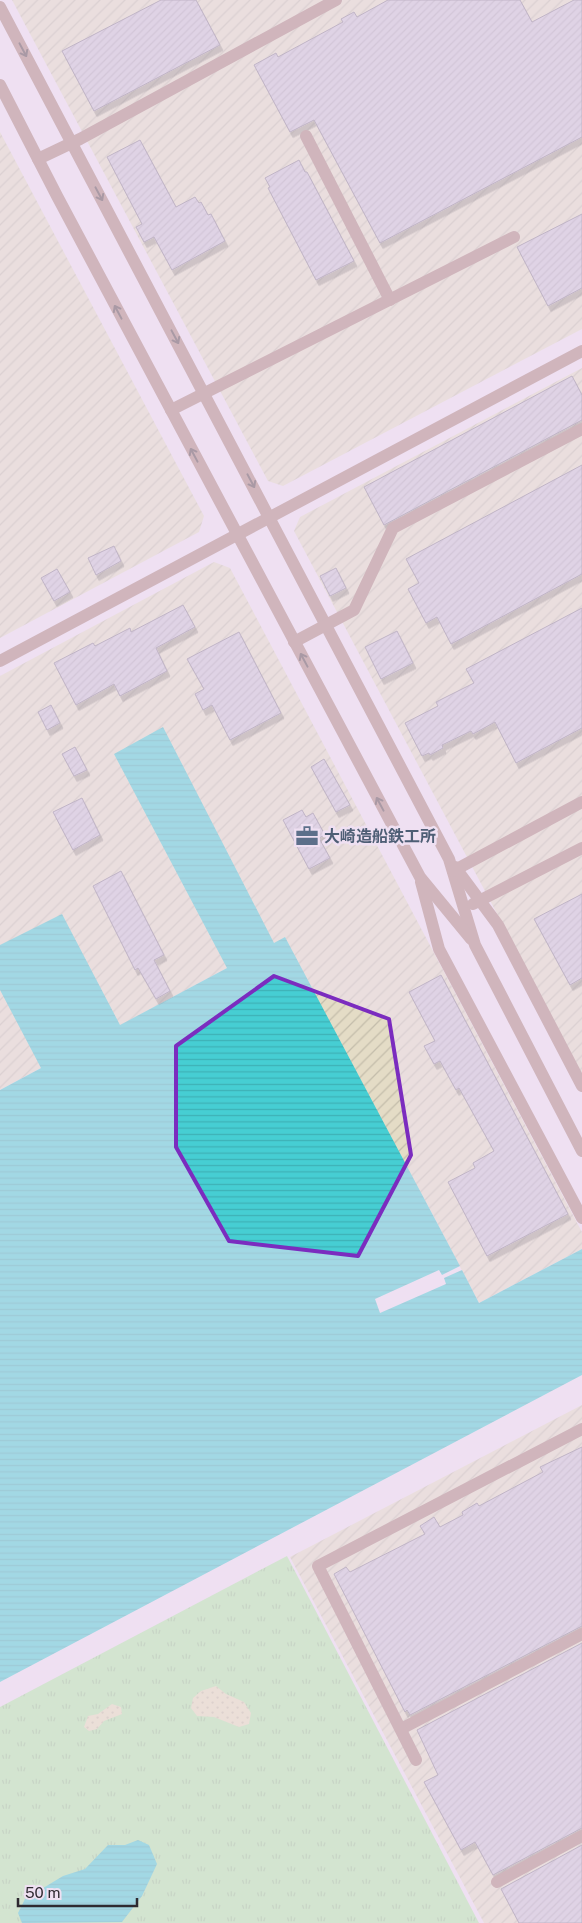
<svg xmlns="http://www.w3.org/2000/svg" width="582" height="1923" font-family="'Public Sans','Noto Sans JP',sans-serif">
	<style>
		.industrial { fill: url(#industrial-furrows) }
		.grass { fill: url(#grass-tufts) }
		.sand { fill: url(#sand-dots) }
		.water { fill: url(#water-rules) }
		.building { fill: url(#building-hatch); stroke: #898091; filter: url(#shadow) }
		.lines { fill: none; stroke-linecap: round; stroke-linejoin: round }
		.minor { stroke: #aa817b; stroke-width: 12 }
		.oneway { stroke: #544447 }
		.marked { fill: none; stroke: #7b2cbf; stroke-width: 4; stroke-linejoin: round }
		.labels { text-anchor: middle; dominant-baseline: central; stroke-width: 5; stroke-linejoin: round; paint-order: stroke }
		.service-label { font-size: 16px; font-weight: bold; fill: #4e5e75; stroke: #efe0f2; text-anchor: start }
	</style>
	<defs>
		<pattern id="industrial-furrows" width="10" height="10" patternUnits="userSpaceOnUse" patternTransform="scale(1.25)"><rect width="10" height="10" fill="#e4dcc6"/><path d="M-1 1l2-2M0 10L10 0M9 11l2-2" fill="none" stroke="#c4bdab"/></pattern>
		<pattern id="grass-tufts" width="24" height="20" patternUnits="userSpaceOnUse" patternTransform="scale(1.25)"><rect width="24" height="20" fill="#b2e8a7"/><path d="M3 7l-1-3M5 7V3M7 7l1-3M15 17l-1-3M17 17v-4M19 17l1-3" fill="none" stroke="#99c790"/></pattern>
		<pattern id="sand-dots" width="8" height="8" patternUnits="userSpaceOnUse" patternTransform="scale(1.25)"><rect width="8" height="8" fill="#e6ddb8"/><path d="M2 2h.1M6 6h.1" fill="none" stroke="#c6be9f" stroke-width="1.8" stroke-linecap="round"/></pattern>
		<pattern id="water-rules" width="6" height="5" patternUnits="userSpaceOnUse" patternTransform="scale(1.25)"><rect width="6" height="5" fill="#46ced3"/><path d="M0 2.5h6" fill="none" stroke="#3eb1b6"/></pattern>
		<pattern id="building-hatch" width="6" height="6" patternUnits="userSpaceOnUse" patternTransform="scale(1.25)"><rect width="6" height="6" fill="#cdc3d6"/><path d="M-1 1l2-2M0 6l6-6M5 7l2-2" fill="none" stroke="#b0a8b8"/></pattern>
		<filter id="shadow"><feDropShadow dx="3" dy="5.5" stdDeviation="0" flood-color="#0004"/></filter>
	</defs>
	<rect width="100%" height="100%" fill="#efe0f2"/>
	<g class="industrial">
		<polygon points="12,0 582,0 582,329 283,486 268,481"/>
		<polygon points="0,132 204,516 199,532 0,638"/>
		<polygon points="582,368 582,1074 294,531 300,517"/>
		<polygon points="214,562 230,568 582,1232 582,1249 479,1303 427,1204 227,968 0,1090 0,676"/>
		<polygon points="582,1405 582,1923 484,1923 290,1557"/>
	</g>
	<polygon class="grass" points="287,1556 479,1923 0,1923 0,1707"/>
	<g class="sand">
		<polygon points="216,1686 226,1694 244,1702 251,1713 249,1724 239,1727 214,1717 197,1716 191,1708 193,1698 201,1691"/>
		<polygon points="112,1704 121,1707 122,1714 104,1721 97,1729 89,1731 84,1727 88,1716 98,1714"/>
	</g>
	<g class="water">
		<polygon points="163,727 274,943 285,937 460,1266 442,1275 439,1270 375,1299 380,1313 446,1284 444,1278 462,1270 479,1303 582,1249 582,1375 0,1682 0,1090 41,1068 0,990 0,945 62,914 120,1025 227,968 114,754"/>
		<polygon points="138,1840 149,1845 157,1864 142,1896 122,1922 22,1923 18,1913 25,1899 63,1876 85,1869 108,1845 125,1845"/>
	</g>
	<g class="building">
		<polygon points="161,0 196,0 220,45 94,111 62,51"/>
		<polygon points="388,0 520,0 532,22 574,0 582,0 582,137 380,243 314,120 290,132 254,65 276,53 278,57 343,22 341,19 354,12 357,17"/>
		<polygon points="140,140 176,207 195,197 199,203 201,202 208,215 211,214 225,241 172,270 154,237 144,242 136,227 142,224 107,157"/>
		<polygon points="299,160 305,172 307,172 354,261 316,280 268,188 270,187 265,178"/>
		<polygon points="582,214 582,288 548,306 517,247"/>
		<polygon points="572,376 582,395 582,420 384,525 364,487"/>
		<polygon points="582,465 582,574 451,644 437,617 426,623 408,589 419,583 406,559"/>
		<polygon points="114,546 121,561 96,575 88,558"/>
		<polygon points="336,568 346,588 330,596 320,576"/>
		<polygon points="57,569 70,592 54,601 41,578"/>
		<polygon points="183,605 195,627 156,648 167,671 120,696 114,684 76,705 54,663 93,643 95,646 130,628 131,632"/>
		<polygon points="582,608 582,728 516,763 495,722 473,734 471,731 442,745 443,748 430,755 429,753 422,756 405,723 438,706 436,702 474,683 466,669"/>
		<polygon points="397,631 413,663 381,679 365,647"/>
		<polygon points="239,632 281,713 230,740 212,705 203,710 195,694 204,689 187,659"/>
		<polygon points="51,705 60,723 47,730 38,712"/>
		<polygon points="75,747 87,770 74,776 62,754"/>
		<polygon points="324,759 350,805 336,812 311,767"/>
		<polygon points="82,798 100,835 73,850 53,812"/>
		<polygon points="302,810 306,817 313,813 325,835 319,838 330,858 309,869 283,820"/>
		<polygon points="121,871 164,955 154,960 170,991 156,999 138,968 135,970 93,886"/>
		<polygon points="582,894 582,978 570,985 534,919"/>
		<polygon points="441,975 568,1214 487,1256 448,1182 475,1168 473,1163 494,1151 459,1088 456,1090 440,1061 434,1064 424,1046 435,1041 409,992"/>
		<polygon points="582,1447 582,1626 410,1715 407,1710 405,1712 334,1574 346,1567 350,1572 425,1534 420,1526 434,1517 440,1527 463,1515 462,1512 477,1503 479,1506 543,1472 540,1467"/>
		<polygon points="582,1643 582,1828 493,1875 475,1842 461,1850 424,1782 438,1775 417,1730"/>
		<polygon points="582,1845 582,1923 519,1923 501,1889"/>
	</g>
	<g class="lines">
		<g class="minor">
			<polyline points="0,7 449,859 475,945 582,1151"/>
			<polyline points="0,85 57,196 420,877 471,939"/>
			<polyline points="306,136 390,300"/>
			<polyline points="38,159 80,139 336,0"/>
			<polyline points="171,410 514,237"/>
			<polyline points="294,642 354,610 393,528 582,429"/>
			<path d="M0 661C195 559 387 453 582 351"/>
			<polyline points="455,867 498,925 582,1086"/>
			<polyline points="453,871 582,802"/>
			<polyline points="421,882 439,949 582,1218"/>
			<polyline points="473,904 582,848"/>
			<polyline points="401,1729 582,1634"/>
			<polyline points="416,1760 318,1566 582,1429"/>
			<polyline points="497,1882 582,1836"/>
		</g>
	</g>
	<defs><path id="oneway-shaft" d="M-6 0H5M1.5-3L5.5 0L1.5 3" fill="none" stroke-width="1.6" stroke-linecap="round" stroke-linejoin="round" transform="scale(1.25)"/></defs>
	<g class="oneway">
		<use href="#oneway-shaft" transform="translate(23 50) rotate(62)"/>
		<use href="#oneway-shaft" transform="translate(99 194) rotate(62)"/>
		<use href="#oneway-shaft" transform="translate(118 312) rotate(-118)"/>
		<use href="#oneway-shaft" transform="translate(175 337) rotate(62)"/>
		<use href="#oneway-shaft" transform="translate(194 455) rotate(-118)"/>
		<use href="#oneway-shaft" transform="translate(251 481) rotate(62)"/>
		<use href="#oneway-shaft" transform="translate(304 660) rotate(-118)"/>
		<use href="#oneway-shaft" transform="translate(380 804) rotate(-118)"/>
	</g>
	<path d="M0 0H582V1923H0ZM274 976 389 1019 411 1155 358 1256 229 1241 176 1147V1046Z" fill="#efe0f2" fill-opacity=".55" fill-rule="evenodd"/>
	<path class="marked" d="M274 976 389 1019 411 1155 358 1256 229 1241 176 1147V1046Z"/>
	<defs>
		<symbol id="office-bare" viewBox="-9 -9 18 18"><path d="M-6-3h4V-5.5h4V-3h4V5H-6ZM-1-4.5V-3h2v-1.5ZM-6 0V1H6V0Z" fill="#5c6f8a" stroke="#efe0f2" stroke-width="2.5" paint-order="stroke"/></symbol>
	</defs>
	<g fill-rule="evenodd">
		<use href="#office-bare" x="291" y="820" width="32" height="32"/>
	</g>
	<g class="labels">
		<g class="service-label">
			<text x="324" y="836">大崎造船鉄工所</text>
		</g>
	</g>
	<path d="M18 1898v8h119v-8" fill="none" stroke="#2f2a31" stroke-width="2.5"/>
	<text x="25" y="1898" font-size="15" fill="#2f2a31" stroke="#efe0f2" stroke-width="4" paint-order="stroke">50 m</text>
</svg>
